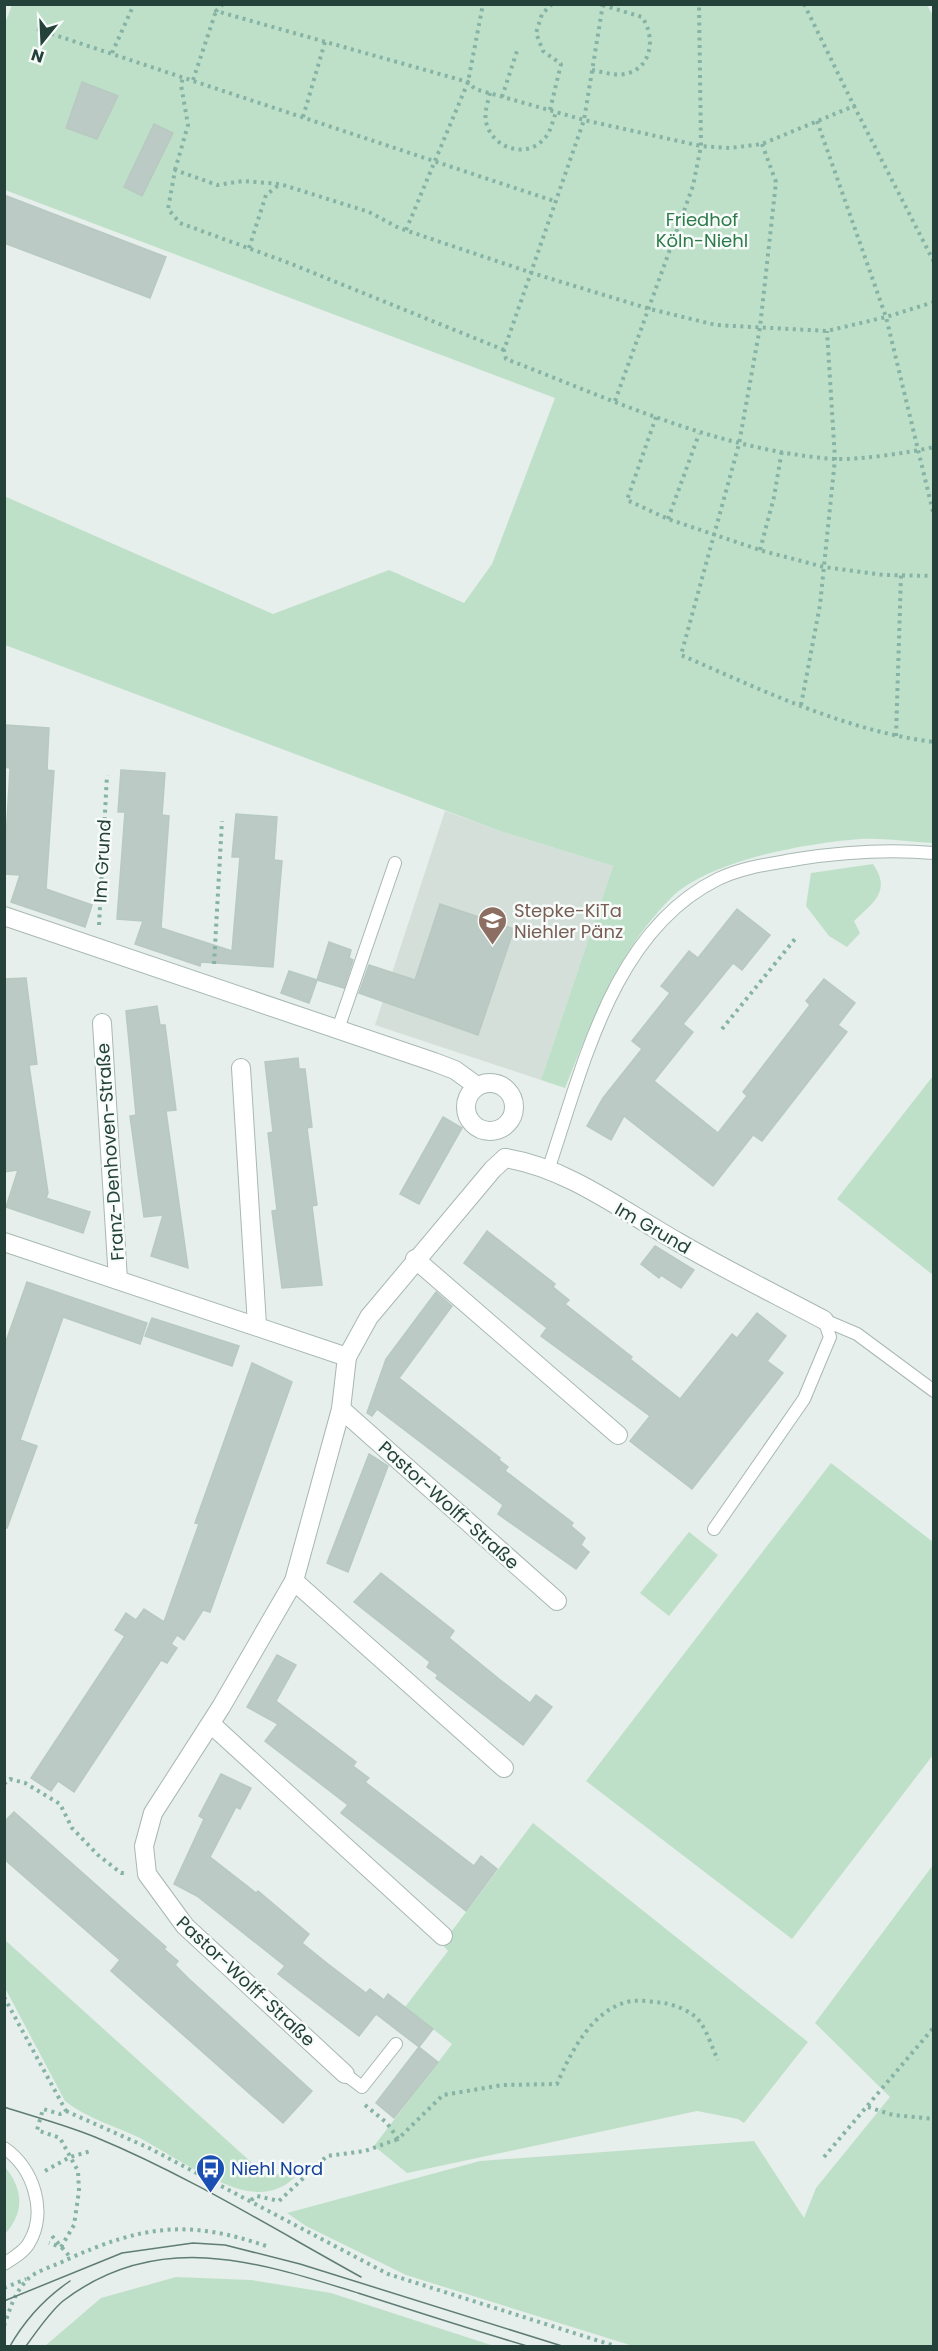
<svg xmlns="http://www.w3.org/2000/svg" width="938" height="2351" font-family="Poppins,sans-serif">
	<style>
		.built { fill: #d4dfda }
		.green { fill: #bfe0c8 }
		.building { fill: #bbcac4; stroke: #b8c9c2; stroke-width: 1.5 }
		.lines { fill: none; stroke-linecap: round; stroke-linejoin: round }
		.lane-casing { stroke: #a8b8b2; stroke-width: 14 }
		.street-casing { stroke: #a8b8b2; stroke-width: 20 }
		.path { stroke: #86b3a5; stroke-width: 4; stroke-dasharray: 3 4.5; stroke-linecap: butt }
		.lane { stroke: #fff; stroke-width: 12 }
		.street { stroke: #fff; stroke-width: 18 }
		.tram { stroke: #5f7d75; stroke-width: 1.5 }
		.labels { text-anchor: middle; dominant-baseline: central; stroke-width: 5; stroke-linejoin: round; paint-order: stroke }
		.park-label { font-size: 18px; fill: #2d7a4b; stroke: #f7fbf9 }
		.street-label { font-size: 18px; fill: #24423a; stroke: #f7fbf9 }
		.education-label { font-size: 18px; fill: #785e54; stroke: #f7fbf9; text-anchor: start }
		.transit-label { font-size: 18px; fill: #164399; stroke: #f7fbf9; text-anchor: start }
	</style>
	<rect width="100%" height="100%" fill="#e6efeb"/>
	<polygon class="built" points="445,811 500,831 613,866 541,1080 375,1025"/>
	<g class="green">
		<path d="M12 5H927L934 17 933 843C910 842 884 838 860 839 808 843 709 860 671 898 619 950 592 1020 565 1088L541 1080 613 866 500 831 5 645 4 496 273 614 389 570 464 603 492 564 555 398 5 190 4 26Z"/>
		<path d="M873 864C892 891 873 903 854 921L860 933 847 947 829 936 806 906 811 873Z"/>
		<polygon points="933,1076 933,1275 837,1199"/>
		<polygon points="831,1463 933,1542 933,1755 792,1939 586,1781"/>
		<polygon points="689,1532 718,1555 669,1616 640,1593"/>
		<polygon points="533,1823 808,2042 744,2123 738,2119 697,2111 407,2173 374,2146 452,2044 405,2007 448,1951 442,1944"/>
		<polygon points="933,1865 933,2346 633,2346 406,2275 306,2226 287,2213 480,2161 754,2141 804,2218 816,2188 890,2097 815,2023"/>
		<path d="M5 1940 262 2172 295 2177C282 2190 266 2194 248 2191 217 2186 169 2154 140 2138 115 2126 86 2118 65 2101L5 1988Z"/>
		<path d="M5 2167C23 2189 25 2212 5 2234Z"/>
		<polygon points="176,2277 251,2280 331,2293 494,2346 45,2346 101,2298"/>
	</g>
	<g class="building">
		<polygon points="82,82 118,96 97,139 66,128"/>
		<polygon points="154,124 173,133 142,196 124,187"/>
		<polygon points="4,195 166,257 150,298 4,243"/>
		<polygon points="6,725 49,728 47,770 54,771 46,889 92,905 85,927 11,902 20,875 4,874 10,768 4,767"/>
		<polygon points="121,770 165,773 162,815 169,816 161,928 232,951 240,857 232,857 236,814 277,817 274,860 282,861 273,967 201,962 200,966 135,944 143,921 117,919 125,812 118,812"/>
		<polygon points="440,904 514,929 478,1035 359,993 369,965 415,980"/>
		<polygon points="737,909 770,935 742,970 733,963 683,1024 693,1032 654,1081 676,1099 718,1133 747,1096 743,1092 810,1005 806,1001 824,979 855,1003 838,1025 847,1032 762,1141 753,1135 713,1186 624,1116 611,1140 587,1126 603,1098 642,1049 632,1041 670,993 661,986 689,951 698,958"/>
		<polygon points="329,942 351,950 349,958 353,960 344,988 317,980"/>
		<polygon points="289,971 317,980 309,1003 281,993"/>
		<polygon points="26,978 37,1064 29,1065 48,1193 46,1198 90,1212 83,1233 6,1207 18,1170 4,1172 4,979"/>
		<polygon points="157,1006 160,1025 165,1025 176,1110 166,1111 188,1268 151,1256 163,1215 144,1217 130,1116 136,1115 126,1011"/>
		<polygon points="298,1058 299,1069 305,1069 312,1127 307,1128 317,1205 312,1206 322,1285 282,1288 272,1211 277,1210 268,1133 273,1132 265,1062"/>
		<polygon points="443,1117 462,1128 419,1204 400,1194"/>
		<polygon points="487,1231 555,1284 553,1287 569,1300 565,1304 632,1357 630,1359 680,1399 732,1334 737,1338 757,1313 786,1336 767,1361 783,1373 692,1489 630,1441 650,1416 541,1336 547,1328 464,1263"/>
		<polygon points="655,1246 694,1270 681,1288 661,1275 659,1278 641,1264"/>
		<polygon points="27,1282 147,1323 140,1344 63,1317 20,1440 37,1446 7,1528 4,1528 4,1347"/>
		<polygon points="436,1292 452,1306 399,1378 500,1458 499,1460 508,1467 505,1471 573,1523 571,1526 585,1538 581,1545 589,1552 576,1569 498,1514 503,1505 377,1409 372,1416 367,1413 386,1359"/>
		<polygon points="152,1318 239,1346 232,1366 145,1336"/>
		<polygon points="252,1363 292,1382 210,1612 203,1610 184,1640 177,1635 171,1644 177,1648 167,1663 161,1660 74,1792 58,1781 51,1791 31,1778 125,1636 115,1630 126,1613 136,1620 144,1609 164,1622 199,1524 195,1523"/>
		<polygon points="369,1454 388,1466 348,1572 327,1563"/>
		<polygon points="381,1573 454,1631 449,1638 499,1679 530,1703 536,1695 552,1707 523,1745 436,1678 438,1675 427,1667 430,1662 354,1602"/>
		<polygon points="277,1655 296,1665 276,1701 356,1762 353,1766 369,1778 365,1782 474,1866 481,1856 497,1869 466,1911 341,1813 348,1805 265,1741 278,1724 247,1707"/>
		<polygon points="221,1774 251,1788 240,1809 236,1807 210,1857 256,1893 258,1891 309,1934 302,1943 328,1964 366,1993 370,1989 384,2000 388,1994 433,2029 419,2047 438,2062 394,2118 376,2103 419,2047 376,2014 359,2036 278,1974 285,1966 197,1896 174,1884 204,1819 199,1816"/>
		<polygon points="14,1812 166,1947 164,1949 178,1961 175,1965 189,1979 312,2091 283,2123 111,1971 120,1960 4,1859 4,1822"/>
	</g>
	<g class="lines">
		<defs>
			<g id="lane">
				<polyline points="338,1029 395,863"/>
				<path d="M548 1170C583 1068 612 931 718 879 743 867 770 864 798 859 843 852 887 849 934 853"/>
				<polyline points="824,1320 857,1334 934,1391"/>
				<polyline points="714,1529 804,1399 830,1337 824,1320"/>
				<polyline points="345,2074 362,2087 396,2044"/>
				<path d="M4 2148C33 2167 48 2212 29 2243 24 2252 13 2258 4 2264"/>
			</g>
			<g id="street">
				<polyline points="4,916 434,1062 455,1070 477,1086"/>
				<polyline points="102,1023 118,1280"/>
				<polyline points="241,1068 257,1325"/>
				<circle cx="490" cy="1107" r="24"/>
				<path d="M505 1158C568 1168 623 1211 678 1242 726 1270 775 1294 824 1320"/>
				<polyline points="4,1242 347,1357"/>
				<polyline points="415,1259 618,1435"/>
				<polyline points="341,1409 557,1601"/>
				<polyline points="294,1581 504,1768"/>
				<polyline points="211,1724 443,1936"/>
				<polyline points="345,2074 185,1926 147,1874 144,1846 153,1813 221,1707 294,1581 341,1409 347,1357 369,1317 493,1169 505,1158"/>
			</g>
		</defs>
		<use href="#lane" class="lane-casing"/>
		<use href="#street" class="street-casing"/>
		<g class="path">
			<polyline points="223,4 216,11 468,82 475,89 584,120 701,146 730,148 762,144 854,106 934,262"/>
			<path d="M603 4 584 120 504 350 506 359C613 400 718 450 834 459 860 460 907 453 934 447"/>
			<polyline points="804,4 854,106"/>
			<polyline points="37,29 557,202"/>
			<polyline points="112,53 134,4"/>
			<path d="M592 70C603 72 614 76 625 74 652 69 656 37 642 17L599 4"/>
			<polyline points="193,80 216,11"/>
			<path d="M490 93C488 102 484 112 486 122 492 148 526 160 545 138 551 131 553 120 556 112"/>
			<polyline points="502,97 517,51"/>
			<polyline points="550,110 561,64 543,51 536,33 542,14 552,4"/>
			<polyline points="303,117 325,42"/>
			<polyline points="817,121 886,317 934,516"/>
			<path d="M762 144 776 182 760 327 739 444 681 655C762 690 846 731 934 742"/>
			<polyline points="175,170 188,125 181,85 183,77"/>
			<polyline points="406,230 468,82 483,4"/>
			<polyline points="249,248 266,195 280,184"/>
			<polyline points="504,350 289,263 180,223 168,209 175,170 217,185 243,181 280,184 369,212 399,228 532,273 650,309 716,325 827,331 886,317 934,302"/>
			<polyline points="615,401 693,186 701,146 699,4"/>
			<polyline points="656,417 627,500 668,519 763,551 824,567 884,575 934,576"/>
			<polyline points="668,519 699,434"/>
			<polyline points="760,550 774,497 782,450"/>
			<polyline points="801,705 820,605 835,459 827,331"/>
			<polyline points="896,736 901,575"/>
			<polyline points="99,925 107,775"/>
			<polyline points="214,964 222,821"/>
			<polyline points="722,1029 795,939"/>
			<polyline points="4,1784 10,1779 25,1783 60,1804 72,1828 98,1855 121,1873 126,1873"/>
			<polyline points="4,1997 66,2111 60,2114 43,2109 37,2130 60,2138 78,2171 79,2191 74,2225 61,2247 49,2243"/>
			<path d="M365 2105 387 2123 398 2139 443 2095 503 2085 557 2084C570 2054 591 2011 627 2002 639 1999 652 2002 664 2003 676 2005 693 2012 700 2022 708 2033 712 2048 718 2060"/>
			<polyline points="868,2107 893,2115 934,2119"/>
			<polyline points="66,2111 149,2148 388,2274 615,2346"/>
			<polyline points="824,2157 934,2027"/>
			<polyline points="45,2171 70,2157 91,2151"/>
			<polyline points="251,2200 257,2196 279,2201 327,2156 365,2151 398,2139"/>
			<polyline points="52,2236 71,2258"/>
			<polyline points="4,2288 26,2279"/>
			<path d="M4 2326C10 2309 14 2294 26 2281 34 2271 55 2266 66 2260 143 2225 189 2219 269 2247"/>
		</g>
		<use href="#lane" class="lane"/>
		<use href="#street" class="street"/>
		<g class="tram">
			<path d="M4 2107C35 2117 66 2125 95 2137 187 2175 274 2229 361 2277"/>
			<polyline points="4,2301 122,2253 193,2243 225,2245 300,2264 562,2346"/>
			<path d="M10 2346C25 2320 45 2298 70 2281"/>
			<path d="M26 2346C37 2331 49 2313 63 2301 157 2229 256 2261 358 2293 414 2311 470 2329 527 2346"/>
		</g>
	</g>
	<defs>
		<symbol id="school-pin" viewBox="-11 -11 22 30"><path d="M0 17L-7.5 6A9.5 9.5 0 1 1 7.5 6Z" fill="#8d6e63" stroke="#f7fbf9"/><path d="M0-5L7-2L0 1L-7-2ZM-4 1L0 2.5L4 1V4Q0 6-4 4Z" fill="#fff"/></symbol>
		<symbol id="bus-pin" viewBox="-11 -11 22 30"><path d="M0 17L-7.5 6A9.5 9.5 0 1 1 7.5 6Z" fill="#1a4fb4" stroke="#f7fbf9"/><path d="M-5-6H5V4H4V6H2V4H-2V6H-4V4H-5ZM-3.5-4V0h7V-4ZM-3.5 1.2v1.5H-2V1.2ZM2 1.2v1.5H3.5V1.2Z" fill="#fff"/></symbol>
	</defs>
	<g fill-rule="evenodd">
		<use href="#school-pin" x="476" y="904" width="33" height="45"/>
		<use href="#bus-pin" x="194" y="2152" width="33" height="45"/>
	</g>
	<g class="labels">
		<g class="park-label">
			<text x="702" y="219">Friedhof<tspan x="702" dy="21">Köln-Niehl</tspan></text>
		</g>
		<g class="street-label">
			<text transform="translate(102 861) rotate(-87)">Im Grund</text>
			<text transform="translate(110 1152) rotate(-94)">Franz-Denhoven-Straße</text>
			<text transform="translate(653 1228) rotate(30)">Im Grund</text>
			<text transform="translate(449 1505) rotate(42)">Pastor-Wolff-Straße</text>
			<text transform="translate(246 1981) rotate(43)">Pastor-Wolff-Straße</text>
		</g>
		<g class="education-label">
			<text x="514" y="910">Stepke-KiTa<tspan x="514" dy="21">Niehler Pänz</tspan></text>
		</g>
		<g class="transit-label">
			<text x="231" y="2168">Niehl Nord</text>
		</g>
	</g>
	<rect width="938" height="2351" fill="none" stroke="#24423a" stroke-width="12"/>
	<g transform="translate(42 42) rotate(198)" stroke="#f7fbf9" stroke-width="4.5" paint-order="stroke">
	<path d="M0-4.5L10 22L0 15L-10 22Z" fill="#24423a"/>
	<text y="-9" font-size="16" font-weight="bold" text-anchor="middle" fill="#24423a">N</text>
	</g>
</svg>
